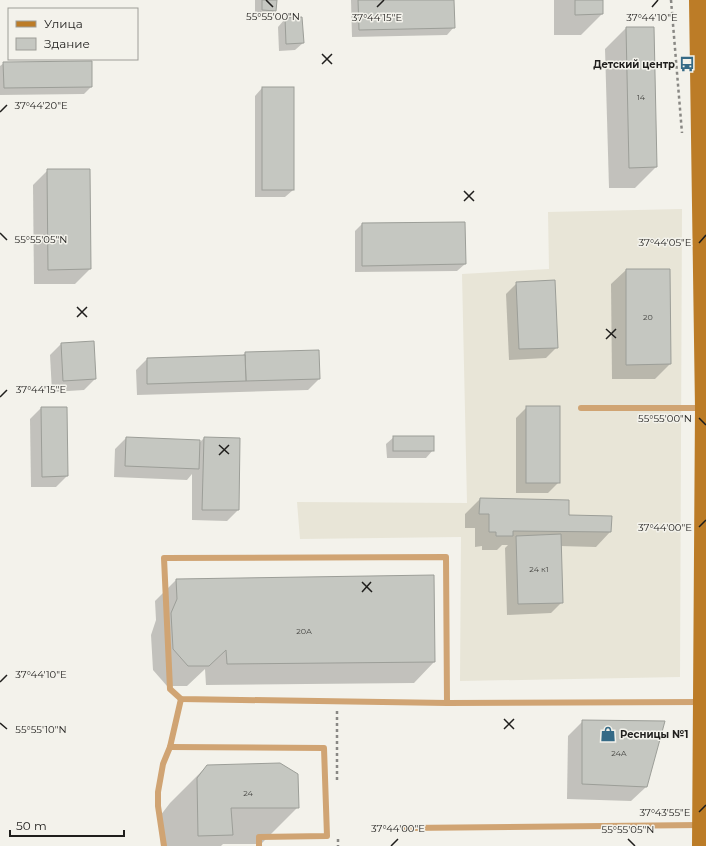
<svg xmlns="http://www.w3.org/2000/svg" width="706" height="846" font-family="Montserrat,sans-serif">
	<style>
		.built { fill: #e8e5d7 }
		.shadow { fill: #0003 }
		.building { fill: #c5c7c1; stroke: #9c9e98 }
		.lines { fill: none; stroke-linecap: round; stroke-linejoin: round }
		.path { stroke: #898884; stroke-width: 2.5; stroke-dasharray: 3 3; stroke-linecap: butt }
		.lane { stroke: #d0a473; stroke-width: 6 }
		.secondary { stroke: #bc7c27; stroke-width: 18 }
		.ticks { fill: none; stroke: #1f1e1c; stroke-width: 1.5 }
		.labels { text-anchor: middle; dominant-baseline: central; stroke-width: 3; stroke-linejoin: round; paint-order: stroke }
		.number-label { font-size: 8px; fill: #484845 }
		.poi-label { font-size: 10px; font-weight: bold; fill: #1f1e1c; stroke: #f3f2eb; text-anchor: end }
		.ticks-label { font-size: 10px; text-anchor: middle; fill: #1f1e1c; stroke: #f3f2eb; stroke-width: 3; stroke-linejoin: round; paint-order: stroke }
	</style>
	<rect width="100%" height="100%" fill="#f3f2eb"/>
	<polygon class="built" points="682,209 680,677 460,681 461,537 300,539 297,502 467,503 462,274 549,269 548,212"/>
	<g class="shadow">
		<polygon points="255,0 276,0 275,10 268,18 255,17"/>
		<polygon points="351,0 453,0 454,27 447,35 352,37"/>
		<polygon points="554,0 602,0 602,14 581,35 554,35"/>
		<polygon points="301,18 303,43 295,50 279,51 278,27 285,19"/>
		<polygon points="626,28 656,167 635,188 609,188 605,49"/>
		<polygon points="4,63 91,87 84,94 0,95 0,66"/>
		<polygon points="262,88 293,190 285,197 255,197 255,96"/>
		<polygon points="48,170 89,170 90,269 75,284 34,284 33,185"/>
		<polygon points="464,223 465,264 457,271 355,272 355,231 362,224"/>
		<polygon points="626,270 670,364 655,379 612,379 611,284"/>
		<polygon points="517,283 557,347 546,358 509,360 506,294"/>
		<polygon points="61,344 95,379 84,390 52,392 50,355"/>
		<polygon points="245,353 319,379 308,390 137,395 136,370 147,359 242,356"/>
		<polygon points="527,407 559,482 548,493 516,493 516,418"/>
		<polygon points="41,408 67,476 56,487 31,487 30,419"/>
		<polygon points="394,437 433,450 426,458 387,458 386,444"/>
		<polygon points="126,438 199,443 204,438 238,510 227,521 192,520 192,474 187,480 114,477 115,449"/>
		<polygon points="480,499 568,516 610,532 596,547 560,546 562,602 551,613 507,615 505,548 508,545 502,545 497,550 482,550 482,546 475,547 475,528 465,528 465,514"/>
		<polygon points="433,576 434,662 414,683 206,685 205,669 187,686 167,686 153,670 151,635 156,620 155,601 176,580"/>
		<polygon points="583,721 646,787 631,801 567,799 568,736"/>
		<polygon points="207,766 298,807 261,844 223,844 221,846 161,846 160,816 170,803"/>
	</g>
	<g class="building">
		<polygon points="262,0 277,0 276,11 262,10"/>
		<polygon points="358,0 454,0 455,28 359,30"/>
		<polygon points="575,0 603,0 603,14 575,15"/>
		<polygon points="302,17 304,43 286,44 285,18"/>
		<polygon points="626,27 654,27 657,167 629,168"/>
		<polygon points="92,61 92,87 4,88 3,62"/>
		<rect x="262" y="87" width="32" height="103"/>
		<polygon points="47,169 90,169 91,269 48,270"/>
		<polygon points="465,222 466,264 362,266 362,223"/>
		<polygon points="626,269 670,269 671,364 626,365"/>
		<polygon points="555,280 558,348 519,349 516,282"/>
		<polygon points="94,341 96,379 63,381 61,343"/>
		<polygon points="319,350 320,379 246,381 245,352"/>
		<polygon points="245,355 246,381 147,384 147,358"/>
		<rect x="526" y="406" width="34" height="77"/>
		<polygon points="41,407 67,407 68,476 42,477"/>
		<rect x="393" y="436" width="41" height="15"/>
		<polygon points="126,437 200,440 199,469 125,466"/>
		<polygon points="204,437 240,438 239,510 202,510"/>
		<polygon points="480,498 569,500 569,515 612,516 611,532 513,531 513,536 496,536 496,532 489,532 489,514 479,514"/>
		<polygon points="561,534 563,603 518,604 516,536"/>
		<polygon points="434,575 435,662 227,664 226,650 209,666 188,666 173,649 171,613 177,599 176,579"/>
		<polygon points="582,720 665,721 647,787 582,784"/>
		<polygon points="280,763 298,774 299,808 231,808 233,835 198,836 197,778 207,765"/>
	</g>
	<g class="lines">
		<g class="path">
			<polyline points="671,0 682,133"/>
			<polyline points="337,711 337,782"/>
			<polyline points="338,839 338,846"/>
		</g>
		<g class="lane">
			<polyline points="581,408 703,408"/>
			<polyline points="447,703 446,557 164,558 170,689 181,699 447,703 701,702"/>
			<polyline points="170,747 324,748 327,836 259,837 259,846"/>
			<polyline points="405,828 700,825"/>
			<polyline points="164,846 158,806 158,792 163,764 170,747 181,699"/>
		</g>
		<polyline class="secondary" points="698,0 704,408 701,846"/>
	</g>
	<path class="ticks" d="M266 0 273 7M377 7 384 0M652 7 658 0M322 54 332 64M322 64 332 54M0 112 7 105M464 191 474 201M464 201 474 191M0 233 7 240M699 243 706 235M77 307 87 317M77 317 87 307M606 329 616 338M606 339 616 329M0 397 7 390M699 418 706 425M219 445 229 454M219 455 229 445M699 527 706 520M362 582 372 592M362 592 371 582M0 682 7 675M504 719 514 729M0 723 7 729M504 729 514 719M699 812 706 805M628 839 635 846M391 846 398 839"/>
	<defs>
		<symbol id="bus-bare" viewBox="-9 -9 18 18"><path d="M-5-6H5V4H4V6H2V4H-2V6H-4V4H-5ZM-3.5-4V0h7V-4ZM-3.5 1.2v1.5H-2V1.2ZM2 1.2v1.5H3.5V1.2Z" fill="#356a86" stroke="#f3f2eb" stroke-width="2.5" paint-order="stroke"/></symbol>
		<symbol id="shop-bare" viewBox="-9 -9 18 18"><path d="M-5-2.5h2.3a2.7 3.5 0 0 1 5.4 0H5L5.5 6h-11ZM-1.5-2.5h3a1.5 2.3 0 0 0-3 0Z" fill="#356a86" stroke="#f3f2eb" stroke-width="2.5" paint-order="stroke"/></symbol>
	</defs>
	<g fill-rule="evenodd">
		<use href="#bus-bare" x="676" y="53" width="22" height="22"/>
		<use href="#shop-bare" x="597" y="723" width="22" height="22"/>
	</g>
	<g class="labels">
		<g class="number-label">
			<text x="641" y="97">14</text>
			<text x="648" y="317">20</text>
			<text x="539" y="569">24 к1</text>
			<text x="304" y="631">20А</text>
			<text x="619" y="753">24А</text>
			<text x="248" y="793">24</text>
		</g>
		<g class="poi-label">
			<text x="675" y="64">Детский центр</text>
			<text x="620" y="734" text-anchor="start">Ресницы №1</text>
		</g>
	</g>
	<g class="ticks-label">
		<text x="273" y="20">55°55'00"N</text>
		<text x="377" y="21">37°44'15"E</text>
		<text x="652" y="21">37°44'10"E</text>
		<text x="41" y="109">37°44'20"E</text>
		<text x="41" y="243">55°55'05"N</text>
		<text x="665" y="246">37°44'05"E</text>
		<text x="41" y="393">37°44'15"E</text>
		<text x="665" y="422">55°55'00"N</text>
		<text x="665" y="531">37°44'00"E</text>
		<text x="41" y="678">37°44'10"E</text>
		<text x="41" y="733">55°55'10"N</text>
		<text x="665" y="816">37°43'55"E</text>
		<text x="398" y="832">37°44'00"E</text>
		<text x="628" y="833">55°55'05"N</text>
	</g>
	<rect x="8" y="8" width="130" height="52" fill="#f3f2eb" stroke="#9e9d98"/>
	<rect x="16" y="21" width="20" height="6" fill="#bc7c27" stroke="#9e9d98"/>
	<text x="44" y="28" font-size="12" fill="#1f1e1c">Улица</text>
	<rect x="16" y="38" width="20" height="12" fill="#c5c7c1" stroke="#9e9d98"/>
	<text x="44" y="48" font-size="12" fill="#1f1e1c">Здание</text>
	<path d="M10 830v6h114v-6" fill="none" stroke="#1f1e1c" stroke-width="2"/>
	<text x="16" y="830" font-size="12" fill="#1f1e1c" stroke="#f3f2eb" stroke-width="3" paint-order="stroke">50 m</text>
</svg>
